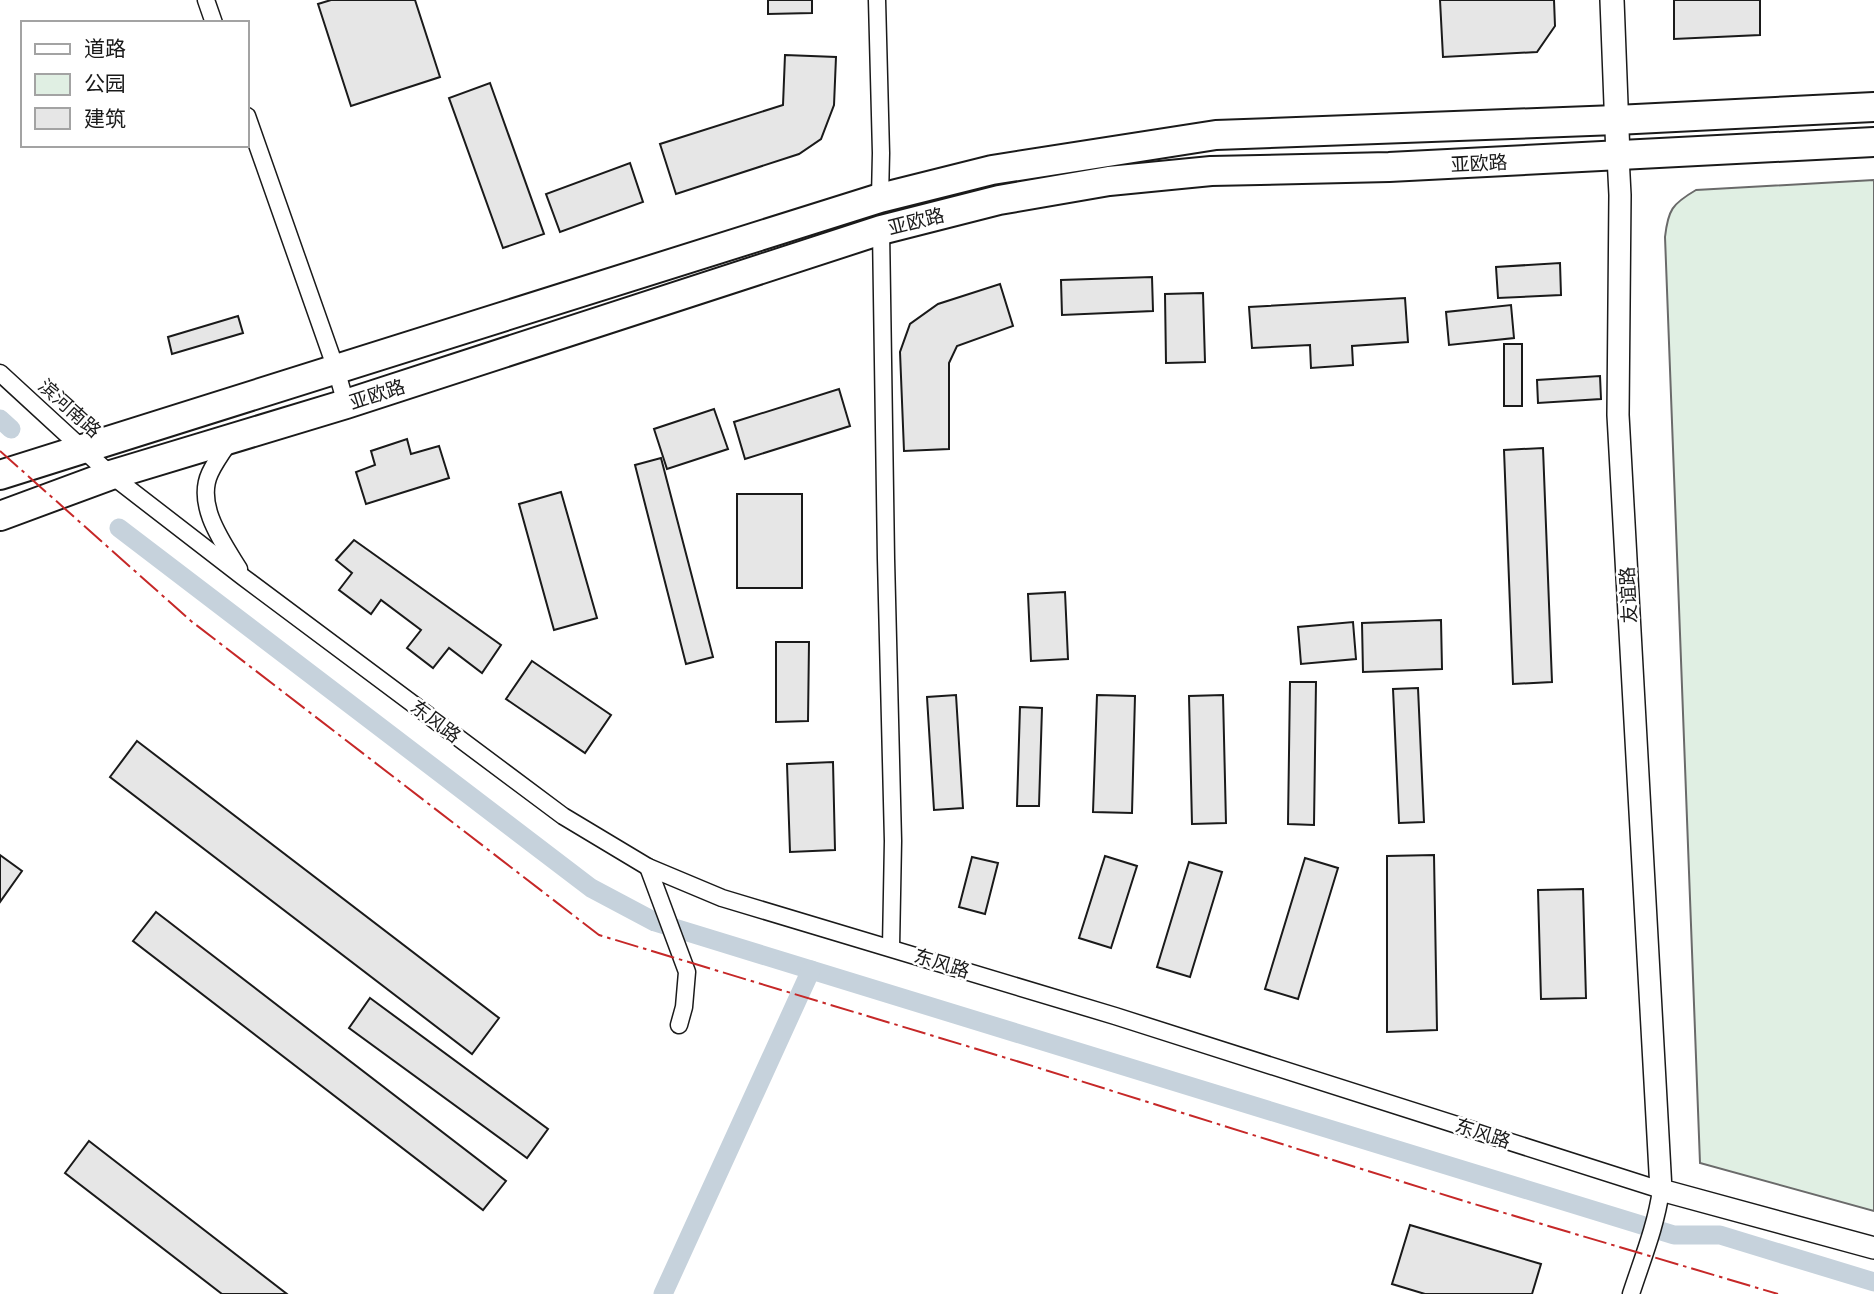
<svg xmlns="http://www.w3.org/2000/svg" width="1874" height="1294" font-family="Mulish,'Noto Sans SC',sans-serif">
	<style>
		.green { fill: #e0efe3; stroke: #6a6a6a; stroke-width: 2 }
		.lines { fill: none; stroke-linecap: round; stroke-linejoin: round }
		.canal { stroke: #c6d2dc; stroke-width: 19 }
		.building { fill: #e6e6e6; stroke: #1a1a1a; stroke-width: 2 }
		.minor-casing { stroke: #1a1a1a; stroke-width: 19 }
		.tertiary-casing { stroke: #1a1a1a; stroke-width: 24 }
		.secondary-casing { stroke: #1a1a1a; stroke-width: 26 }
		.trunk-casing { stroke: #1a1a1a; stroke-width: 32 }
		.minor { stroke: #fff; stroke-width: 16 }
		.tertiary { stroke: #fff; stroke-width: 21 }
		.secondary { stroke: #fff; stroke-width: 23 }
		.trunk { stroke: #fff; stroke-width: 28 }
		.power { stroke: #c62828; stroke-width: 2; stroke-dasharray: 24 5 3.5 5; stroke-linecap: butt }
		.labels { text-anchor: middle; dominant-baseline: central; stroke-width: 5; stroke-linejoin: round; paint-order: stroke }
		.street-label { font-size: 19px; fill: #1a1a1a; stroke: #fff }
	</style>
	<rect width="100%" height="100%" fill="#fff"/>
	<path class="green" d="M1874 180V1211L1700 1163 1665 237C1668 210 1672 204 1696 190Z"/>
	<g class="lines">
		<g class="canal">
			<polyline points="0,419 11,429"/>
			<polyline points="119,528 591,888 655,922 1674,1235 1720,1235 1874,1282"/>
			<polyline points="663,1294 811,970"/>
		</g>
	</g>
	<g class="building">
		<polygon points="331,0 415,0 440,77 351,106 318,4"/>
		<polygon points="768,0 812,0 812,13 768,14"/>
		<polygon points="1440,0 1554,0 1555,26 1537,52 1443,57"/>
		<polygon points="1674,0 1760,0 1760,35 1674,39"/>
		<polygon points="785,55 836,57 834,105 821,139 799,154 676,194 660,144 783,105"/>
		<polygon points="490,83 544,234 503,248 449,98"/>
		<polygon points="630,163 643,202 560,232 546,194"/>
		<polygon points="1560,263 1561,295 1498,298 1496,267"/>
		<polygon points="1152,277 1153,311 1062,315 1061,280"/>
		<polygon points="1000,284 1013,326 957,346 949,363 949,449 904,451 900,352 910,324 938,304"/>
		<polygon points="1203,293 1205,362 1166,363 1165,294"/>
		<polygon points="1405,298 1408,342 1352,346 1353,365 1311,368 1310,345 1252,348 1249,307"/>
		<polygon points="1511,305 1514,338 1449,345 1446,312"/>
		<polygon points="238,316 243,333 172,354 168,337"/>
		<rect x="1504" y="344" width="18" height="62"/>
		<polygon points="1600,376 1601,399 1538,403 1537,380"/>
		<polygon points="839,389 850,426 745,459 734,422"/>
		<polygon points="714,409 728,449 667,469 654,429"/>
		<polygon points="407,439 411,454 439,446 449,478 366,504 356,472 375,465 371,451"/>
		<polygon points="1543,448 1552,682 1513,684 1504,450"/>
		<polygon points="661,458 713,657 686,664 635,465"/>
		<polygon points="561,492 597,618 554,630 519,504"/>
		<rect x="737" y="494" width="65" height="94"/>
		<polygon points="354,540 501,645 482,673 449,648 433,668 407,648 421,630 381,600 371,614 339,590 352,573 336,560"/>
		<polygon points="1065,592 1068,659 1031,661 1028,594"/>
		<polygon points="1441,620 1442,669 1363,672 1362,623"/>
		<polygon points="1353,622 1356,659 1301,664 1298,627"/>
		<polygon points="776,642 809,642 808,721 776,722"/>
		<polygon points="532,661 611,715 585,753 506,699"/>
		<polygon points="1290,682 1316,682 1314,825 1288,824"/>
		<polygon points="1418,688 1424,822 1399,823 1393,689"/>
		<polygon points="956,695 963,808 934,810 927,697"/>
		<polygon points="1097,695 1135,696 1132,813 1093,812"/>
		<polygon points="1223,695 1226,823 1192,824 1189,696"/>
		<polygon points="1020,707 1042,708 1039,806 1017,806"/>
		<polygon points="137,741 499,1018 472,1054 110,777"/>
		<polygon points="833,762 835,850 790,852 787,764"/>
		<polygon points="0,855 22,871 0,902"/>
		<polygon points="1434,855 1437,1030 1387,1032 1387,856"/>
		<polygon points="1105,856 1137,866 1111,948 1079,938"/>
		<polygon points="972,857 998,863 985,914 959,907"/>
		<polygon points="1305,858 1338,868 1298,999 1265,989"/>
		<polygon points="1189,862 1222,872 1190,977 1157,967"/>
		<polygon points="1583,889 1586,998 1541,999 1538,890"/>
		<polygon points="156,912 506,1181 483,1210 133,941"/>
		<polygon points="370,998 548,1129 527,1158 349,1028"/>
		<polygon points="89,1141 287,1294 222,1294 65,1173"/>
		<polygon points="1410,1225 1541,1264 1532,1294 1425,1294 1392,1284"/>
	</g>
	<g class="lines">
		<defs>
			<g id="minor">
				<polyline points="206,0 214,23"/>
				<polyline points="877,0 881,153 880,198"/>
				<polyline points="247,116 336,369 346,404"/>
				<polyline points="881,230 886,559 893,841 891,947"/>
				<path d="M0 373 111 475 243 577 563 816 648 867 722 898 1115 1016 1661 1190C1656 1226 1642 1260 1631 1294"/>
				<path d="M230 441C223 451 215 462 210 473 195 505 223 543 239 569"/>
				<polyline points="648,867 687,972 684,1007 679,1025"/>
			</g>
			<polyline id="tertiary" points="1618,156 1620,195 1618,415 1661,1190 1874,1248"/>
			<polyline id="secondary" points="1612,0 1618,156"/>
			<g id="trunk">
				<polyline points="0,475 880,198 992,170 1216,135 1616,120 1874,107"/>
				<polyline points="0,516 111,475 346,404 881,230 999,200 1109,181 1211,171 1389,167 1874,142"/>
			</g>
		</defs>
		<use href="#minor" class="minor-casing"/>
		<use href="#tertiary" class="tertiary-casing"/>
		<use href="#secondary" class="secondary-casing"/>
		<use href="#trunk" class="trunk-casing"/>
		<use href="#minor" class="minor"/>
		<use href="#tertiary" class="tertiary"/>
		<use href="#secondary" class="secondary"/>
		<use href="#trunk" class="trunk"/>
		<polyline class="power" points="0,451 191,621 599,935 1023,1063 1464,1201 1778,1294"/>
	</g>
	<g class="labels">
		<g class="street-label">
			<text transform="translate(1479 163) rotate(-3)">亚欧路</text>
			<text transform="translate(916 221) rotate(-14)">亚欧路</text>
			<text transform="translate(377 394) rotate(-18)">亚欧路</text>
			<text transform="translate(70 408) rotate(42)">滨河南路</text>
			<text transform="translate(1628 595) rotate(-93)">友谊路</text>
			<text transform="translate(436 721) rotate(37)">东风路</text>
			<text transform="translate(942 963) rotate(17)">东风路</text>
			<text transform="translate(1483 1133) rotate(18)">东风路</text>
		</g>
	</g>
	<rect x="21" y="21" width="228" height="126" fill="#ffffff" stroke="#a3a3a3" stroke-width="2"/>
	<rect x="35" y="44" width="35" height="10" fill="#ffffff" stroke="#a3a3a3" stroke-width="2"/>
	<text x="84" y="56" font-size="21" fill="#1a1a1a">道路</text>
	<rect x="35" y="74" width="35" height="21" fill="#e0efe3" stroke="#a3a3a3" stroke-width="2"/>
	<text x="84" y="91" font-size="21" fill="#1a1a1a">公园</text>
	<rect x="35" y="108" width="35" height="21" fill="#e6e6e6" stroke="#a3a3a3" stroke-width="2"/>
	<text x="84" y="126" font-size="21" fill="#1a1a1a">建筑</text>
</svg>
